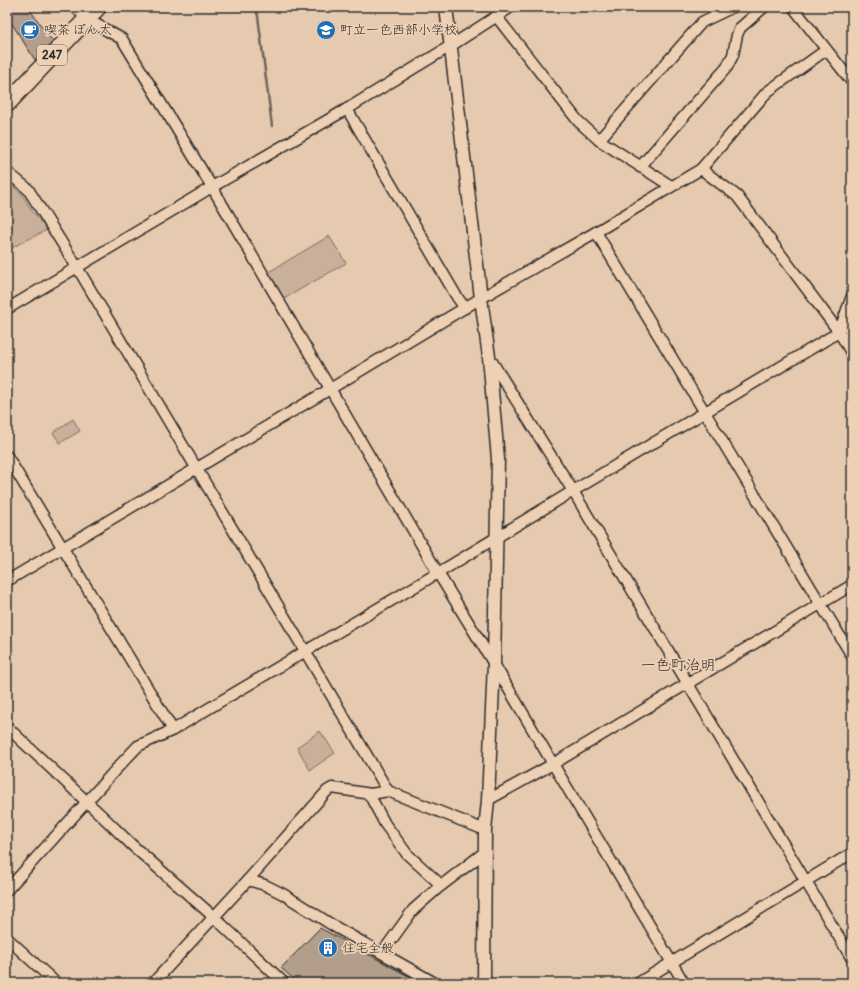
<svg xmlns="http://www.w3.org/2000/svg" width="859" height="990" font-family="Pangolin,'Klee One',sans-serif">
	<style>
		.green { fill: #c8b09a; stroke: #7a6e62 }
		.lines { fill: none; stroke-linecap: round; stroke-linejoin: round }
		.stream { stroke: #6f655b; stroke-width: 2.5 }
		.building { fill: #b29e8a; stroke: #2b2b2b }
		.minor-casing { stroke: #2b2b2b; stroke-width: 13 }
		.tertiary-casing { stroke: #2b2b2b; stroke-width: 15 }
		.trunk-casing { stroke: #2b2b2b; stroke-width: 19 }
		.minor { stroke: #eed1b5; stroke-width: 10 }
		.tertiary { stroke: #eed1b5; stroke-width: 12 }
		.trunk { stroke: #eed1b5; stroke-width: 16 }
		.labels { text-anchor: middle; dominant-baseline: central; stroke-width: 3.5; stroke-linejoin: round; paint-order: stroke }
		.shield { fill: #eed1b5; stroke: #665d54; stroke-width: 1 }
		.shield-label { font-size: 12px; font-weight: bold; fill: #2b2b2b }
		.poi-label { font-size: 13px; fill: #2b2b2b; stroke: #eed1b5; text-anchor: start }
		.quarter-label { font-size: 15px; fill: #2b2b2b; stroke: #eed1b5 }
	</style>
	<rect width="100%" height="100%" fill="#e6caaf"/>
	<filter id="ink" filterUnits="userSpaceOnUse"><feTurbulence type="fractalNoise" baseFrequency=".025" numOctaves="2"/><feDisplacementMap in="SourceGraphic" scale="8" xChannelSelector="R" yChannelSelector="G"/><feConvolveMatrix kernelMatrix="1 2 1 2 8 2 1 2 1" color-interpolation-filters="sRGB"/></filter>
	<g filter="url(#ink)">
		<g class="green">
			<polygon points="7,181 21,193 32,211 47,230 7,250"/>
			<polygon points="329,236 346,263 282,300 267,273"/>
			<polygon points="73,419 80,431 60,443 53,433"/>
			<polygon points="320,731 335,753 310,770 297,747"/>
		</g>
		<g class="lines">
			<polyline class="stream" points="255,7 258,16 272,126"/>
		</g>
		<g class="building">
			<polygon points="14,7 28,7 53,42 35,60 7,16 7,10"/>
			<polygon points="320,928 421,983 298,983 281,968"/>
		</g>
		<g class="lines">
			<defs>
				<g id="minor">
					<polyline points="75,7 87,19 122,39 212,187 438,573 494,664 553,764 684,983"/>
					<polyline points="793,7 852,82"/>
					<polyline points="496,16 578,121 599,140 671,186"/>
					<polyline points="347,109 457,297 465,308"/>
					<polyline points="599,140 702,22 733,7"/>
					<polyline points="640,167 727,67 733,55 737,35 740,28 764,7"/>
					<polyline points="701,169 737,196 839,332 852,354"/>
					<polyline points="7,172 28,189 77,267 388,791"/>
					<polyline points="596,232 852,656"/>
					<polyline points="7,309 212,187 347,109 452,45 511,7"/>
					<polyline points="489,357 573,491 852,959"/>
					<polyline points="7,456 173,730"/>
					<polyline points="7,581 330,389 481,298 596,232 701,169 767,92 826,50"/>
					<polyline points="7,727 102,816 133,846 214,917 284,983"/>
					<polyline points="369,794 385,824 407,854 441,885"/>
					<polyline points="488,800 553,764 852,585"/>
					<polyline points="248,880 265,885 283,894 337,928 435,983"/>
					<polyline points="7,890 119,766 138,746 173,730 221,701 438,573 573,491 839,332 852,296"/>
					<polyline points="7,938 56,983"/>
					<polyline points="382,953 413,910 438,888 485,852"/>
					<polyline points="153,983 248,880 327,791 332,788 371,794 388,791 485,830"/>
					<polyline points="638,983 852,853"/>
				</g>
				<polyline id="tertiary" points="446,7 481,298 489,357 498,459 494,664 488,800 485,830 484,983"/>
				<polyline id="trunk" points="7,104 98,7"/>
			</defs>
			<use href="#minor" class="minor-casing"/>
			<use href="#tertiary" class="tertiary-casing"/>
			<use href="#trunk" class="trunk-casing"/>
			<use href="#minor" class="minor"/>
			<use href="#tertiary" class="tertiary"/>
			<use href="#trunk" class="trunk"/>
		</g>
	</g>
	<defs>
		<symbol id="cafe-disc" viewBox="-11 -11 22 22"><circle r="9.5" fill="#1f6fb2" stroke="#eed1b5"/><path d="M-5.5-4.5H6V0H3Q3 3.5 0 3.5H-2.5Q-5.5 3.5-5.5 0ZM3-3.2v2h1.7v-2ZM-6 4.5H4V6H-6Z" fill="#fff"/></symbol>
		<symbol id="school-disc" viewBox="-11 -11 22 22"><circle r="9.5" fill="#1f6fb2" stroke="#eed1b5"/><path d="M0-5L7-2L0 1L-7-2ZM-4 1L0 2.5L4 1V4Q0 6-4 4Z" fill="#fff"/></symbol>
		<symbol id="building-disc" viewBox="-11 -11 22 22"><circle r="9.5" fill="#1f6fb2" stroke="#eed1b5"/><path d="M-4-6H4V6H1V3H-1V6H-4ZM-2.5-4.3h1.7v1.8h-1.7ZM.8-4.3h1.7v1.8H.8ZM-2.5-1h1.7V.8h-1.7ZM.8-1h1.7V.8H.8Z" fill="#fff"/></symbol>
	</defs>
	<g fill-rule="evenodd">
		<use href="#cafe-disc" x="19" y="19" width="22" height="22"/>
		<use href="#school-disc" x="315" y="19" width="22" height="22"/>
		<use href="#building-disc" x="317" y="937" width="22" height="22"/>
	</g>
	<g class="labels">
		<rect class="shield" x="37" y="45" width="30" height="20" rx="3"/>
		<g class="shield-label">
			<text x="52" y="55">247</text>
		</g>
		<g class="poi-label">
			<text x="44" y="30">喫茶 ぽん太</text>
			<text x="340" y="30">町立一色西部小学校</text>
			<text x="342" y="948">住宅全般</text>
		</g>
		<g class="quarter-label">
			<text x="678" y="665">一色町治明</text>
		</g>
	</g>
	<rect width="859" height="990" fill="none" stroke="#eed1b5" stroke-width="24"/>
	<rect x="12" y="12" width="835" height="966" fill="none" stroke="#2b2b2b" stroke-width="1.5" filter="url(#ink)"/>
</svg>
